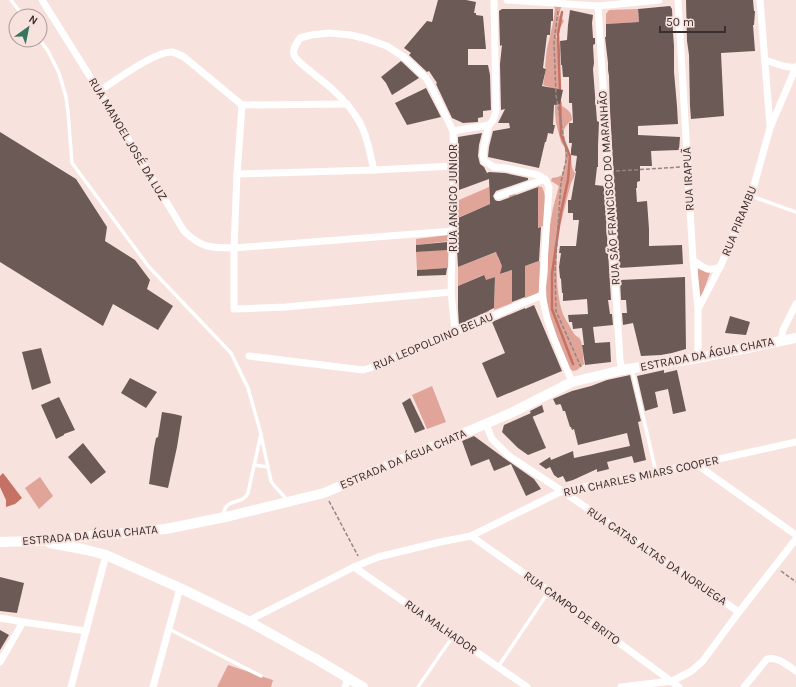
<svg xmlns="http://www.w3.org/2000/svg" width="796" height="687" font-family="Karla,sans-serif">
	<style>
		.green { fill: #e0a499 }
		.water { fill: #c57163 }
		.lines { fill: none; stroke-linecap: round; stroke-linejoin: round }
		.stream { stroke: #c57163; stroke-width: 2.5 }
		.building { fill: #6c5a57 }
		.path { stroke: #958583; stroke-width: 1.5; stroke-dasharray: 4 2; stroke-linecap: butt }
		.lane { stroke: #fff; stroke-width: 3.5 }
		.street { stroke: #fff; stroke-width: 7 }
		.secondary { stroke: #fff; stroke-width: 10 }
		.labels { text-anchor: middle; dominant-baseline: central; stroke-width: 4; stroke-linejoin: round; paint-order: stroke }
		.street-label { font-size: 12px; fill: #382f2e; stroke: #f8e2de }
	</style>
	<rect width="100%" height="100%" fill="#f8e2de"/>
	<g class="green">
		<path d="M556 0H563L559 15 564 21 557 33 556 37 559 41 560 46V95L562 106C568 110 572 112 572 120 555 133 569 142 571 158 572 165 571 167 575 173L574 177 571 183 561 222 558 227C557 252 554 290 563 314 564 317 573 332 575 335 577 337 579 337 580 339 583 344 583 358 584 364L577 370 573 371 569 368 563 355 547 307 546 286 548 272V252L549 231 553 208 559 186 551 181 552 178 558 177 562 175 565 164V148L561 142 556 123 555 112V105L552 88 543 85 546 68 545 67C546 59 546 51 548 44 551 32 554 21 555 8L553 6Z"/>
		<polygon points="638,9 639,22 606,24 606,14 609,10"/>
		<path d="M538 186 542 187C548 198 544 214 543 226L511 238 509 225V195L516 194 517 222 538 215Z"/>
		<polygon points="489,187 490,204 457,218 459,200"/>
		<polygon points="448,235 449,241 416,245 416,239"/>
		<polygon points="450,249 450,268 417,270 416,252"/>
		<polygon points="502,250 498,257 500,262 503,261 501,274 512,270 512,303 494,310 495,277 488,280 489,312 482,314 482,283 483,275 458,286 458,267"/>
		<polygon points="540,261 539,293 525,298 525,266"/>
		<polygon points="698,269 711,270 702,295 700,298 698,297"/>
		<polygon points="432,386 446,422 427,429 412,395"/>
		<polygon points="40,477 53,496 39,509 25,488"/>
		<polygon points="228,665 273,680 271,687 217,687"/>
	</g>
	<polygon class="water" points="3,473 22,498 15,504 6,507 6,500 0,487 0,476"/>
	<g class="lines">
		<g class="stream">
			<polyline points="560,91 558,34 562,12"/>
			<polyline points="560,102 561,135 570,156 568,180 561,212 552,274 552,309 573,364"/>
		</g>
	</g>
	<g class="building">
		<polygon points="438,0 466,0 476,2 474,13 476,13 476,15 483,16 486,49 468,49 468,65 488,65 490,75 491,110 483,111 483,117 478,118 478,122 463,123 452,118 436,84 437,83 429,71 427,72 409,55 411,53 404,48 427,21 432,22"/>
		<polygon points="686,0 753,0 754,11 755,11 754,25 753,25 755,51 721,53 724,116 691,119 690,106 689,55 687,41"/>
		<polygon points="670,6 672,9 673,33 674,46 674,72 677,106 678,124 638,126 638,135 680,137 679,150 651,151 652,166 640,166 640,181 637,182 637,188 636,188 637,202 647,201 649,229 649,246 682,245 683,264 619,268 610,110 609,76 608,70 608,63 605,37 606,37 606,24 639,22 638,9"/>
		<polygon points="502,9 553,9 553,21 551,21 550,35 547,35 543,68 546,69 542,86 563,90 560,104 554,105 553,125 555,125 553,134 548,133 546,142 545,142 539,168 488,157 489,147 493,131 510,128 509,123 498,123 505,109 501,110 500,64 502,45 500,46 499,11"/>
		<polygon points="570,10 593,15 592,23 593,38 595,38 595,44 593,45 594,63 593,69 597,121 599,122 598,146 598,167 597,167 595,185 604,186 611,300 608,300 610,314 612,314 613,325 593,327 595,343 610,342 611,362 585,365 582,345 584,345 582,328 573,329 572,322 569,322 568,315 588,314 587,299 563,301 563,293 562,293 561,279 560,278 559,267 561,253 559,253 560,246 576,246 579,220 573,220 573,213 568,213 568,200 571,200 576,171 575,171 577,156 571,155 571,150 572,143 569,143 569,123 573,123 572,103 569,103 569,77 563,77 562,65 561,65 560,41 567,40 568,25"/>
		<polygon points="401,61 419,78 392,95 386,83 381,77"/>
		<polygon points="426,88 441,117 407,125 395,103"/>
		<polygon points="0,132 76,179 107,227 105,241 135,260 150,280 147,289 173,306 158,330 113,304 103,326 0,262"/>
		<polygon points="482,133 479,145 478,156 480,164 484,167 487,173 489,172 505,173 528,178 528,180 496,191 493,196 495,200 497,201 500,201 538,187 538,228 541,227 539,261 525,266 525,297 512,302 512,270 500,274 502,266 496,252 458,267 457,249 458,218 490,204 489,179 459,190 458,137"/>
		<polygon points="447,242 447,250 416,252 416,245"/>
		<polygon points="447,268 446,275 417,276 417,270"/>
		<polygon points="484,275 486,280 495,277 494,308 459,325 458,309 458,286"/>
		<polygon points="685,277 686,349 672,353 661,355 641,356 633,323 623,325 622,313 627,313 626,300 621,300 620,280"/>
		<polygon points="534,305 562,371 497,398 482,363 505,353 492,322 525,308 525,309"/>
		<polygon points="730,316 750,322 746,335 725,333"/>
		<polygon points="41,348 51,383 32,390 22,352"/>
		<polygon points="664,370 664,373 677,370 686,411 673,414 668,389 655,392 658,407 645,411 637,376"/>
		<polygon points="630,375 641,421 638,422 646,460 634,463 632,456 607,462 609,469 597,472 597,469 573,480 566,482 563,476 558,478 554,475 550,467 546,469 539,464 550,457 551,460 573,451 574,458 630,446 627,433 578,445 574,429 572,430 571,427 570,427 565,411 563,411 561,405 560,404 556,405 553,399 572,391 591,386 607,380"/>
		<polygon points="130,378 157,392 146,408 121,393"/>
		<polygon points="59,397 75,430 64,434 64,435 56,439 41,405"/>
		<polygon points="410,398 425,429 415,433 402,403"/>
		<polygon points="542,405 544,412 532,417 530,411"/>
		<polygon points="162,412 174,414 182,416 177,447 168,488 149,484 154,448 156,438 158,437"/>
		<polygon points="531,413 546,448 528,455 518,448 502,432 504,425"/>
		<polygon points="474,436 504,458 534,479 541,489 526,496 511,464 494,471 489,459 471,466 462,441"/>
		<polygon points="83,443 106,472 91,484 68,457"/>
		<polygon points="0,577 24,583 17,613 0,611"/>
		<polygon points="0,630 9,635 0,650"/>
	</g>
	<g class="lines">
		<g class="path">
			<polyline points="558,11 557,18 554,42 556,95 567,156 561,182 555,271 556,311 581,367"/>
			<polyline points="616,171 680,167"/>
			<polyline points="329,501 358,556"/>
			<polyline points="781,571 796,582"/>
		</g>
		<g class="lane">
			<polyline points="11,0 23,16"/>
			<path d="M40 40 48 51 59 73 66 97 68 112 72 163 149 267 231 353 248 388 261 434 248 493C243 504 232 499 226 507 224 510 223 514 222 517"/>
			<polyline points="751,196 796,212"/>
			<polyline points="632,369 656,472"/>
			<path d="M261 435 271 481C275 488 282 493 287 500"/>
			<polyline points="254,465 268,467"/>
			<polyline points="169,629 261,676"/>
			<polyline points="498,667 549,591"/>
			<polyline points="418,687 453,636"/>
		</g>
		<g class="street">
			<path d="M42 0 99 91 184 231C201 248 211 248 234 248L453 231"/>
			<path d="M494 0 496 112 493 120 489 125 484 146 483 155 484 161 494 167 506 168 538 175C544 178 547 181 549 187L542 295 547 318 553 336 572 382"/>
			<polyline points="507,0 598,6 659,0"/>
			<polyline points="678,0 693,260 698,309 698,358"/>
			<polyline points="760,0 770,126"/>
			<polyline points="598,6 620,360 622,370"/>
			<polyline points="765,60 783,66 796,68"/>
			<path d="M99 91C115 81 155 51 172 52 176 53 180 55 184 57L242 105"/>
			<polyline points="242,105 237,174 234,248 234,309 286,307 451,292"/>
			<polyline points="242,105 347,104"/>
			<polyline points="453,131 489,125"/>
			<path d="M374 170C370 155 368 137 360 123 353 110 342 98 331 88 324 81 296 62 294 55 292 49 297 43 300 38L311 35 329 33 351 35 367 39 387 46 405 58 426 78 432 88 453 131 454 166 451 292 455 332"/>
			<polyline points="237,174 374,170 454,166"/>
			<polyline points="498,196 545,179"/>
			<path d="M693 260C704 268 707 272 720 267"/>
			<polyline points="698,309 720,267 751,196 770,128 796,67"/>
			<polyline points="781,341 783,330 796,304"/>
			<polyline points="249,356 363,370 370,368 542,295"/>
			<polyline points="486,424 492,439 509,456 562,491 739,612"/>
			<polyline points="696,464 796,535"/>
			<polyline points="471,536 549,591 679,687"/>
			<polyline points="354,567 527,687"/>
			<polyline points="0,618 23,622 86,631"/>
			<polyline points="248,621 354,567 378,557 440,542 471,536 562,491 696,464 796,442"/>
			<polyline points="0,662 23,622"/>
			<polyline points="71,687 106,555"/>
			<polyline points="153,687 180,588"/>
			<polyline points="345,687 348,678"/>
			<polyline points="621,687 672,681 690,672 702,662 739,612 796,539"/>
			<path d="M744 687 767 659C777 656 787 665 796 671"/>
		</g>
		<g class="secondary">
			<polyline points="0,542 38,541 166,529 230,516 324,493 511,413 572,382 622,370 698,358 796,338"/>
			<polyline points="50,543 87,550 106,555 180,588 248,621 316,659 363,687"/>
		</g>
	</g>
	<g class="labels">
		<g class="street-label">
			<text transform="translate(128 139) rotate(59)">RUA MANOEL JOSÉ DA LUZ</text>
			<text transform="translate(688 179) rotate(-93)">RUA IRAPUÃ</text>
			<text transform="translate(609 188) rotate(-94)">RUA SÃO FRANCISCO DO MARANHÃO</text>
			<text transform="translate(453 198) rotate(-90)">RUA ANGICO JUNIOR</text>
			<text transform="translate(739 221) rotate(-68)">RUA PIRAMBU</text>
			<text transform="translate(433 341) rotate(-23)">RUA LEOPOLDINO BELAU</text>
			<text transform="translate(707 354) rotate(-11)">ESTRADA DA ÁGUA CHATA</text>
			<text transform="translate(403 459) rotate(-23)">ESTRADA DA ÁGUA CHATA</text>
			<text transform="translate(641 476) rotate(-12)">RUA CHARLES MIARS COOPER</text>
			<text transform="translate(90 535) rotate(-5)">ESTRADA DA ÁGUA CHATA</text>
			<text transform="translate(657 556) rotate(34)">RUA CATAS ALTAS DA NORUEGA</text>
			<text transform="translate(572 608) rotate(36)">RUA CAMPO DE BRITO</text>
			<text transform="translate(441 627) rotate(35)">RUA MALHADOR</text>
		</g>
	</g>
	<g transform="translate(28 28) rotate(33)"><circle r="19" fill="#f8e2de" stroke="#ab9a98"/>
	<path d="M0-3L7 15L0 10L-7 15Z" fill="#387560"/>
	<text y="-6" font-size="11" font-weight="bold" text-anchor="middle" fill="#382f2e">N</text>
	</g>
	<path d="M660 26v6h65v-6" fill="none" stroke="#382f2e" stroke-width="2"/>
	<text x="666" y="26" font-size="12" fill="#382f2e" stroke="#f8e2de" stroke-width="3" paint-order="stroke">50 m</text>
</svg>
